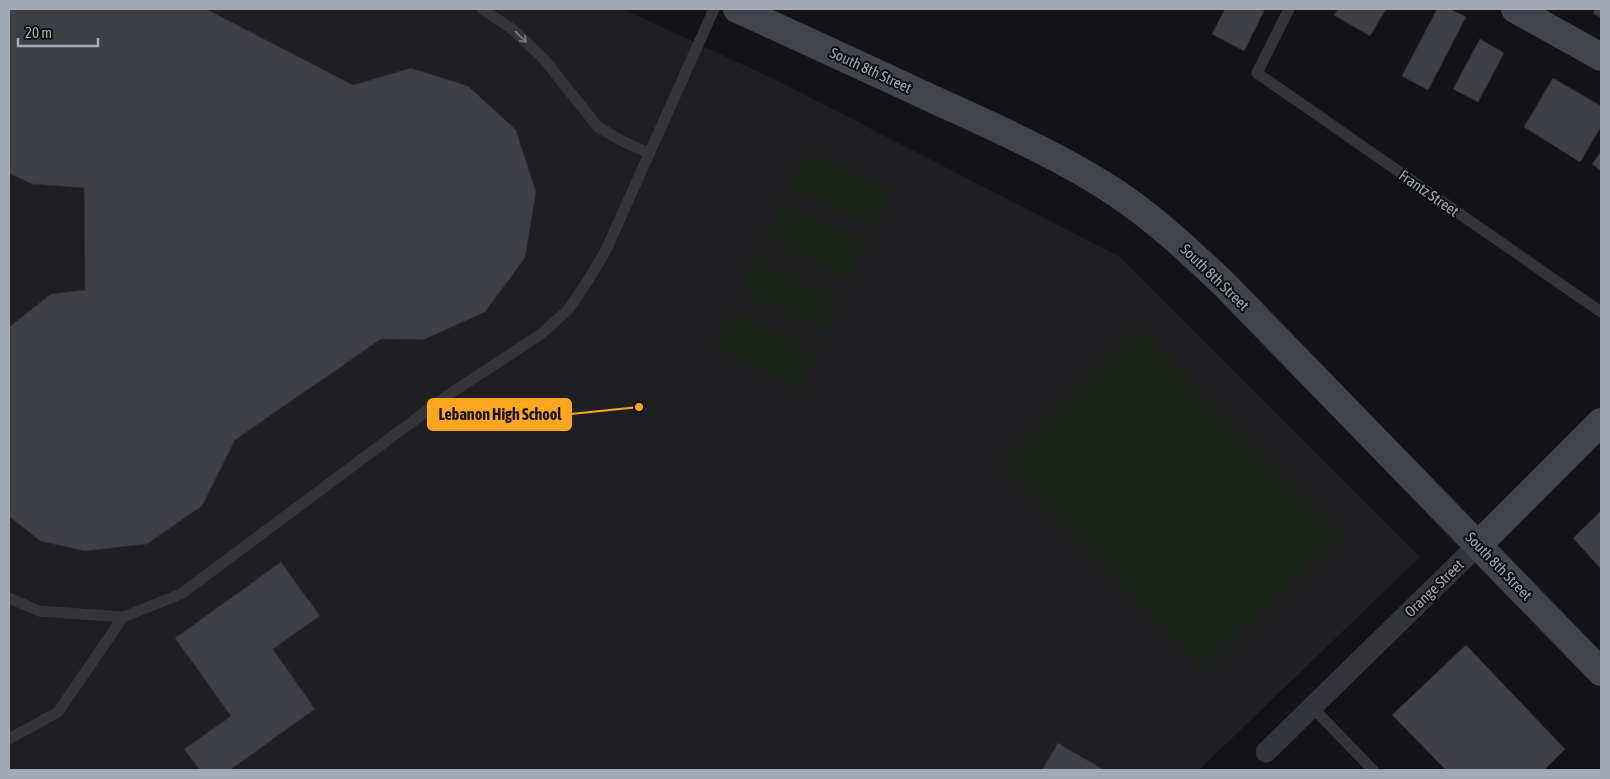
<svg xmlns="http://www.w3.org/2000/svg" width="1610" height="779" font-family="'Asap Condensed',sans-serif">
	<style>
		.built { fill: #1f1f22 }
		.green { fill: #1b231b }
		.building { fill: #3f4045; stroke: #2d2d31 }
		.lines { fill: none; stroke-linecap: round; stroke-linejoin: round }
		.lane { stroke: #33353a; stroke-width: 11 }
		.street { stroke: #33353a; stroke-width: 21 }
		.secondary { stroke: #41444a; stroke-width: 28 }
		.oneway { stroke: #71757e }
		.labels { text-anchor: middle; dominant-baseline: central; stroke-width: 4; stroke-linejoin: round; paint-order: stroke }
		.street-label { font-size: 15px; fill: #a3aab6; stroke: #0e0e10 }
		.leader { fill: none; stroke: #ffa620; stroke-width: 2 }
		.callout-dot { fill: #ffa620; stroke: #0e0e10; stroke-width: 2 }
		.callout { fill: #ffa620; stroke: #ffa620; stroke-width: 2 }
		.callout-label { font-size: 16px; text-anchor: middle; font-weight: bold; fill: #111 }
	</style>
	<rect width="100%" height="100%" fill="#131315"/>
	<polygon class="built" points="9,9 623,9 778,81 1120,257 1420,557 1199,770 9,770"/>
	<g class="green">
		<polygon points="805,149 892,189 874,228 787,188"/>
		<polygon points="781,202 868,241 850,281 763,242"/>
		<polygon points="756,255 843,296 825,335 738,295"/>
		<polygon points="731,310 818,349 800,389 713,349"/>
		<polygon points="1140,323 1345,536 1201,673 1000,462"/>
	</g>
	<g class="building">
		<polygon points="9,9 206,9 353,85 411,68 468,86 516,130 536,192 525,258 485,312 423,340 381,339 235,440 202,506 147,544 85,551 40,541 9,516 9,327 51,294 85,290 84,188 32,184 9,173"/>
		<polygon points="1225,9 1260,9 1264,11 1244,51 1212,34"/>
		<polygon points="1338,9 1386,9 1370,36 1334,15"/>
		<polygon points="1437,9 1450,9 1466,17 1428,90 1402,76"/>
		<polygon points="1595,9 1601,9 1601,18 1593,13"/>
		<polygon points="1480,39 1504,53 1478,102 1453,89"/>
		<polygon points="1553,78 1601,106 1601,127 1580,162 1524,127"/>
		<polygon points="1601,152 1601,171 1592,164"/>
		<polygon points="1601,511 1601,569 1573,538"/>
		<polygon points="281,562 320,616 273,649 315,709 230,770 200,770 184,749 231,716 175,638"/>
		<polygon points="1466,645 1565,749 1544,770 1446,770 1392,715"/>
		<polygon points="1058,743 1104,770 1042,770"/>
	</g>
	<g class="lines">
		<g class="lane">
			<polyline points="482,9 512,29 543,58 598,127 622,141 649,153"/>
			<polyline points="1289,9 1257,73 1601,312"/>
			<polyline points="9,598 39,611 123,617 181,594 448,395 541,334 568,310 587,282 606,250 714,9"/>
			<polyline points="1312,707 1373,770"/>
			<polyline points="9,739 58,712 123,617"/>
		</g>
		<polyline class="street" points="1266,752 1479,544"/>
		<g class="secondary">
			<path d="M737 9C804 39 870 70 937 101 998 129 1060 156 1116 193 1155 219 1189 251 1223 283L1601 672"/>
			<polyline points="1515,9 1601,57"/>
			<polyline points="1479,544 1601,422"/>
		</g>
	</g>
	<defs><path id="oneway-shaft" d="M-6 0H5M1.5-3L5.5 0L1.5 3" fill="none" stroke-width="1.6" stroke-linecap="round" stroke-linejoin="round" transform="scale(1.25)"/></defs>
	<use class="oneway" href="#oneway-shaft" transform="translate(521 37) rotate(44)"/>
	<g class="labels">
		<g class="street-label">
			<text transform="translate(871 70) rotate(25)">South 8th Street</text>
			<text transform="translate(1429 193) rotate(35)">Frantz Street</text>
			<text transform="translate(1215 277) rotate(44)">South 8th Street</text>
			<text transform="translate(1499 566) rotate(46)">South 8th Street</text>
			<text transform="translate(1434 588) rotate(-44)">Orange Street</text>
		</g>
	</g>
	<path class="leader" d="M639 407L571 414"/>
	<circle class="callout-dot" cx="639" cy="407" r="5"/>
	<rect class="callout" x="428" y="399" width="143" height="31" rx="5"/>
	<g class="callout-label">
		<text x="500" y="420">Lebanon High School</text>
	</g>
	<rect width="1610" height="779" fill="none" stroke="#a3aab6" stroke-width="20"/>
	<path d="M18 38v8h80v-8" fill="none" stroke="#a3aab6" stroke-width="2.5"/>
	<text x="25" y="38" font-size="15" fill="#a3aab6" stroke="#0e0e10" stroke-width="4" paint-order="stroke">20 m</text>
</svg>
